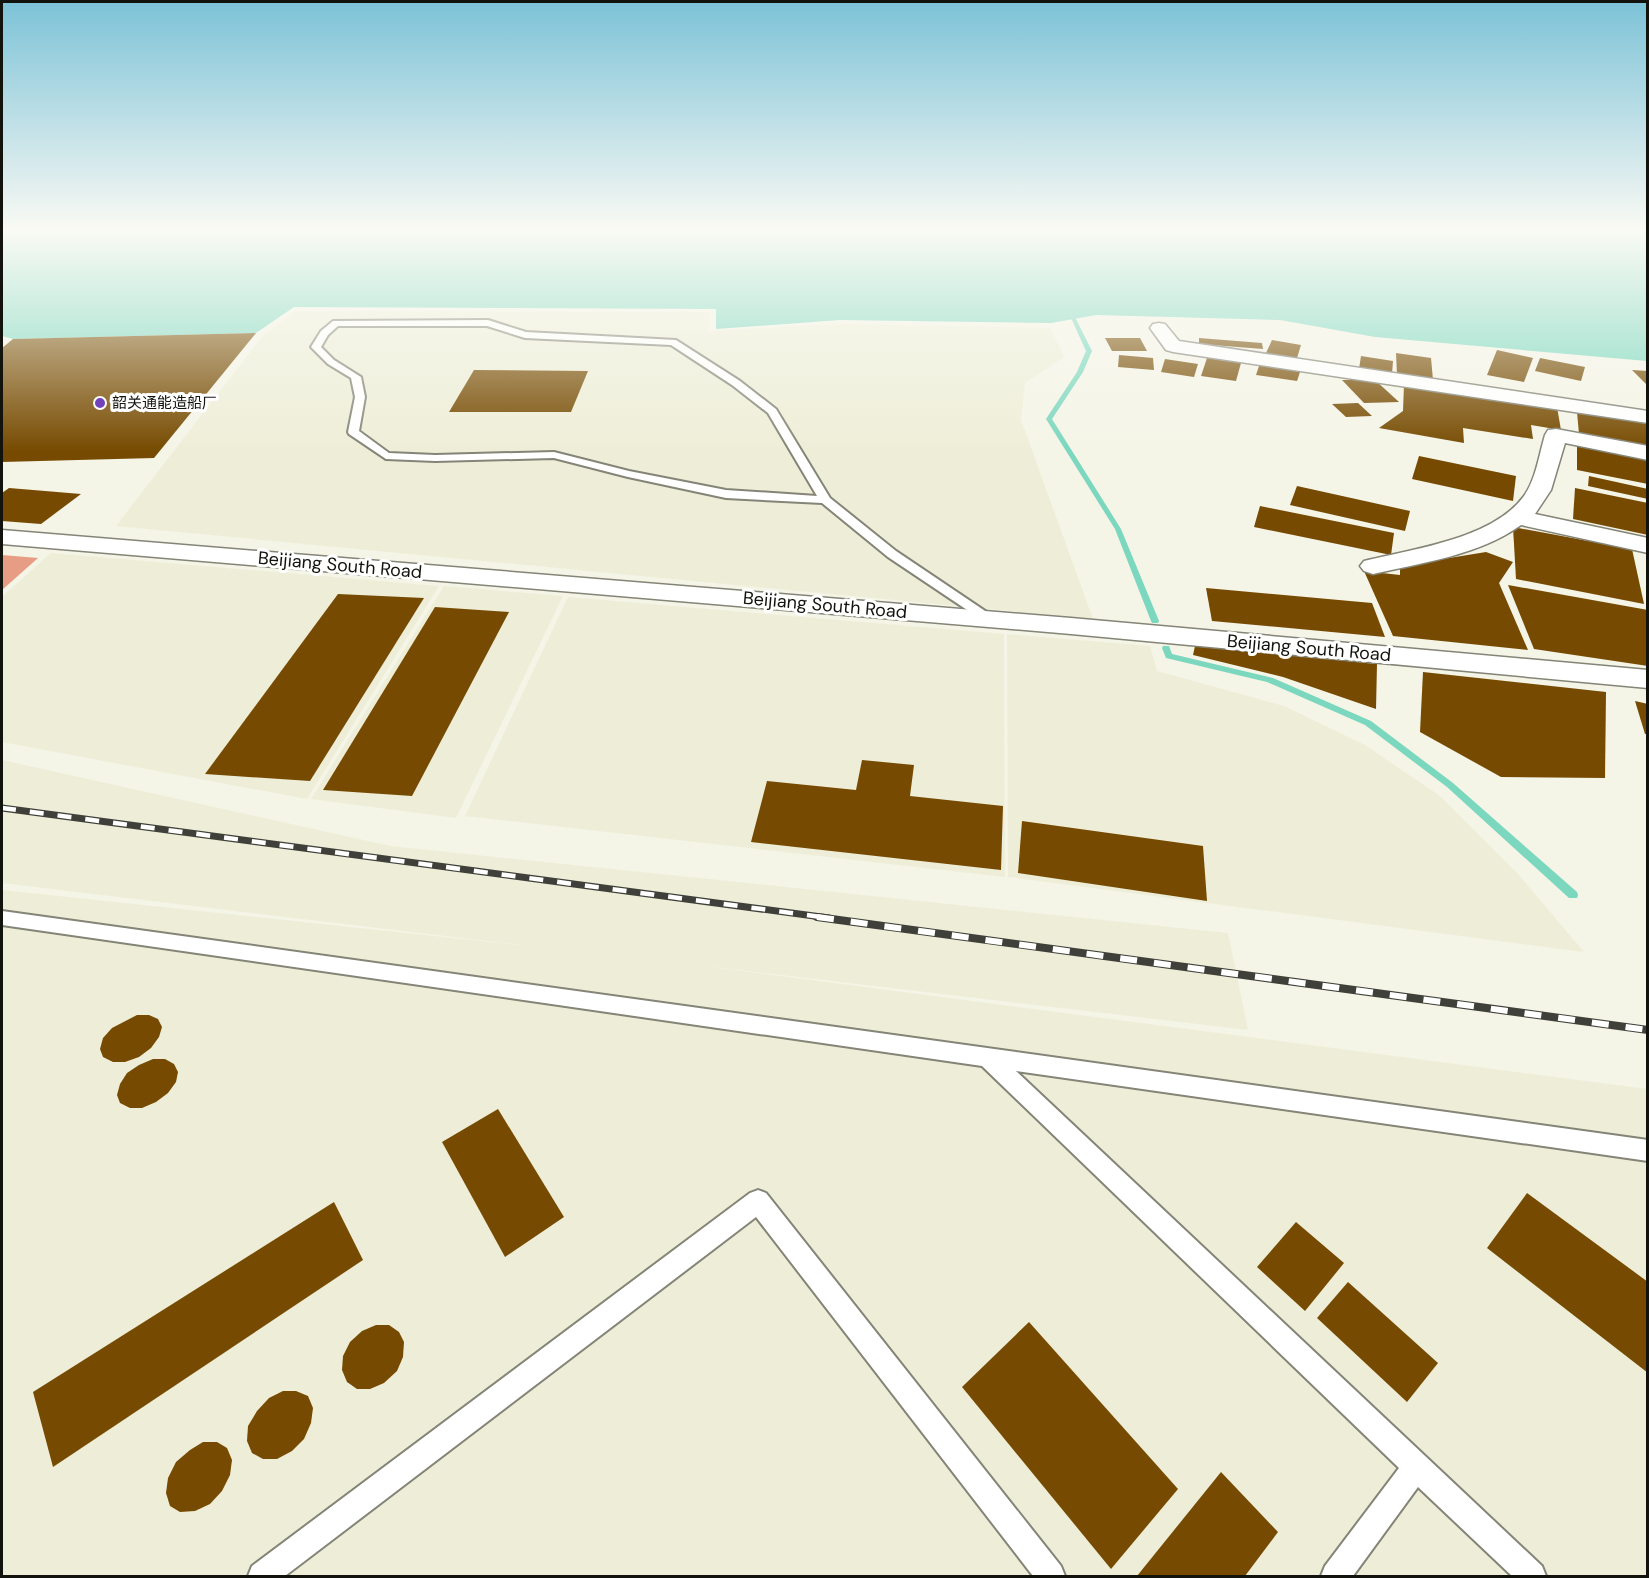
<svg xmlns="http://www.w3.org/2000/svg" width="1649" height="1578" font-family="'DM Sans','Noto Sans SC',sans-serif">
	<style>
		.built { fill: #eeeed8 }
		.forest { fill: #e79c84 }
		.water { fill: #7bd7be }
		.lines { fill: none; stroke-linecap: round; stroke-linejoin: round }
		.stream { fill: #7bd7be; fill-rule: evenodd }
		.building { fill: #764b01 }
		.service-casing { stroke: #848477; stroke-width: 4 }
		.minor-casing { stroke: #848477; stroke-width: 3 }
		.tertiary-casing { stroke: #848477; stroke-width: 3 }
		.service { fill: #fff; fill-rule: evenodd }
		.minor { fill: #fff; fill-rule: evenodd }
		.tertiary { fill: #fff; fill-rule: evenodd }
		.rail-far1-casing { stroke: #40403a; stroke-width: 7 }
		.rail-casing { stroke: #40403a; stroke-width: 8 }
		.rail-far1 { stroke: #fff; stroke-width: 4.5; stroke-dasharray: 14; stroke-linecap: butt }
		.rail { stroke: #fff; stroke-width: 6; stroke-dasharray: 17; stroke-linecap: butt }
		.poi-dot { fill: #7143bb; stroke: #fff; stroke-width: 2 }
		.labels { text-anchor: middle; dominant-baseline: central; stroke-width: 6; stroke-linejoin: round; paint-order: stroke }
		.far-poi-label { font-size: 15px; fill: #13130e; stroke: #fff; text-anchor: start }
		.street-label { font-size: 18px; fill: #13130e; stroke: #fff }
	</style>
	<rect width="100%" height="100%" fill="#f4f4e7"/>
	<g class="built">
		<polygon points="296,311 709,312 708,331 840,324 1050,328 1064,357 1025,383 1021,420 1093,619 116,526 264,334"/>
		<polygon points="51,553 439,586 307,799 2,742 2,597"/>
		<polygon points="444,586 563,596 456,818 311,799"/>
		<polygon points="568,597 1004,634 1005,877 465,816"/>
		<polygon points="1007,634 1150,646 1157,671 1284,706 1365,745 1440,796 1519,875 1584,952 1008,877"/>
		<polygon points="2,760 390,846 1228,933 1248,1030 704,966 1647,1089 1647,1576 2,1576 2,890 520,945 2,883"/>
	</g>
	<polygon class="forest" points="2,555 38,558 2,590"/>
	<polygon class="water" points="2,230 1647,230 1647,361 1375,337 1280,320 1096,315 1051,323 840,320 716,329 716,309 294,307 256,333 13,339 2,336"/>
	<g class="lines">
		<g class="stream">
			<polygon points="1069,308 1071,309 1092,351 1083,372 1052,419 1121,529 1159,621 1158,623 1152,623 1151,621 1115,529 1046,419 1077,372 1086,351 1067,309"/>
			<polygon points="1163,646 1169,646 1172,654 1273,678 1371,721 1453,783 1577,892 1578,895 1577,898 1569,898 1447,787 1365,725 1267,682 1166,658 1162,648"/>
		</g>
	</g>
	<g class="building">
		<polygon points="256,333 154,458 2,462 2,348 13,339"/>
		<polygon points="1105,338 1140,338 1147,351 1112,351"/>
		<polygon points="1199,338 1262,343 1263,349 1199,344"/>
		<polygon points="1272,340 1301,345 1297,358 1266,353"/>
		<polygon points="1497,350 1533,358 1524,382 1487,375"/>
		<polygon points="1396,353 1431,358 1433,380 1397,375"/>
		<polygon points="1119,355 1153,358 1154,370 1118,367"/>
		<polygon points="1361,356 1393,361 1392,374 1359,369"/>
		<polygon points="1207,358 1241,363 1236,381 1201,376"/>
		<polygon points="1540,358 1585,367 1581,381 1535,371"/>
		<polygon points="1165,359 1198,364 1194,377 1161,372"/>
		<polygon points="1260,363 1301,369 1297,381 1256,375"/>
		<polygon points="474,370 588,371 571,412 449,412"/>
		<polygon points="1632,370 1648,371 1648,386"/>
		<polygon points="1342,380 1375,380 1399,402 1364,403"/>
		<polygon points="1404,384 1557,407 1561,430 1531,425 1533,439 1463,428 1464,443 1379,428 1403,411"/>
		<polygon points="1358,403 1372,416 1346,417 1332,404"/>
		<polygon points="1577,412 1648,424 1648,445 1579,434"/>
		<polygon points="1577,446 1648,460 1648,484 1577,470"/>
		<polygon points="1419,456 1516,476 1513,501 1412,479"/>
		<polygon points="1589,476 1648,489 1648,499 1588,486"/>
		<polygon points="1297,486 1410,511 1405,531 1290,505"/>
		<polygon points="9,488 81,494 41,524 2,521 2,493"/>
		<polygon points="1575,488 1648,503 1648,535 1573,519"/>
		<polygon points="1260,506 1394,533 1391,555 1254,527"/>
		<polygon points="1513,527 1632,549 1644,604 1516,579"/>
		<polygon points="1486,552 1513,562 1499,583 1528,650 1393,636 1364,571 1400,575 1400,566"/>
		<polygon points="1508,585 1648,610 1648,666 1534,649"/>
		<polygon points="1206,588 1372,603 1385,637 1212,621"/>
		<polygon points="338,594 424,598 310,781 205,774"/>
		<polygon points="435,607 509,612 412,796 323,790"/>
		<polygon points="1195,646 1377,664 1376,709 1283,677 1193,655"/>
		<polygon points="1423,672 1606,692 1605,778 1501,777 1420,732"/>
		<polygon points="1635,701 1648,704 1648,734 1645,734"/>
		<polygon points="862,760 914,765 910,796 1003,806 1001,870 751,842 767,781 856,790"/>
		<polygon points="1022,821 1203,846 1207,901 1018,873"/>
		<polygon points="137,1015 149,1015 158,1019 162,1027 159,1037 151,1048 139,1057 125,1062 113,1062 103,1057 100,1049 103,1038 112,1028"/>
		<polygon points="153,1059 165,1059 174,1064 178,1072 176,1082 168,1093 156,1102 142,1108 130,1108 120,1103 117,1095 120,1084 127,1073 139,1065"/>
		<polygon points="498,1109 564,1217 505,1257 442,1142"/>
		<polygon points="1527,1193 1648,1282 1648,1373 1487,1248"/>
		<polygon points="334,1202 363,1260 53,1467 33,1392"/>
		<polygon points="1296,1222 1344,1263 1305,1311 1257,1267"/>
		<polygon points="1348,1282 1438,1363 1407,1402 1317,1318"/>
		<polygon points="1029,1322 1178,1489 1111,1569 962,1387"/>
		<polygon points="376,1325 389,1325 399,1332 404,1342 403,1357 397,1371 384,1383 370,1389 357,1389 347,1382 342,1370 343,1356 350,1342 362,1331"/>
		<polygon points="283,1391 296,1391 308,1396 313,1408 311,1423 304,1439 292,1451 277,1459 263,1459 252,1453 247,1441 248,1426 257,1411 269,1398"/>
		<polygon points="203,1442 217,1442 227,1448 232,1460 230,1475 222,1491 210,1504 195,1511 180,1512 170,1506 166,1493 168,1478 176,1462 190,1450"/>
		<polygon points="1221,1472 1278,1532 1245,1576 1137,1576"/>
	</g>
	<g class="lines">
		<defs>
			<g id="service">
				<path d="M488 320 526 332 676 340 740 381 776 409 830 498 896 551 997 619 995 622H985L888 557 822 503 726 498 628 477 554 458 435 461 386 459 349 434 348 432 355 397 351 378 328 364 311 347 321 331 333 321ZM338 326H487L525 338 671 345 732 385 768 413 817 496 726 490 629 471 554 452 435 455 389 453 359 431 365 397 361 377 334 360 321 347 328 335Z"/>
				<polygon points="2,911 1648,1140 1648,1161 1016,1071 1542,1566 1546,1576 1512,1576 1418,1487 1353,1576 1321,1576 1325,1566 1399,1468 982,1066 2,925"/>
				<polygon points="758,1190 766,1193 1061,1566 1065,1576 1033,1576 756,1217 285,1576 248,1576 252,1566 750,1193"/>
			</g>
			<g id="minor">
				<polygon points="1159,323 1165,324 1179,341 1648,411 1648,423 1173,352 1166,350 1150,328 1153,324"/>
				<path d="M1556 429 1648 446V460L1565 443 1551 490 1535 514 1648 538V553L1521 525C1480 555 1421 563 1373 574L1364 571 1360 566 1364 561C1412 549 1493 539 1524 496 1536 479 1539 455 1545 435L1548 430Z"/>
			</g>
			<polygon id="tertiary" points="2,530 1071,618 1648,670 1648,688 1071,634 2,544"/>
		</defs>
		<use href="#service" class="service-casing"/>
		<use href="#minor" class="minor-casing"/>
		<use href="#tertiary" class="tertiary-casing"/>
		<use href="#service" class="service"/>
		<use href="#minor" class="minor"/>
		<use href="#tertiary" class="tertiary"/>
		<defs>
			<polyline id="rail-far1" points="2,808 829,918"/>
			<polyline id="rail" points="817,917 1648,1030"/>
		</defs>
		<use href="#rail-far1" class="rail-far1-casing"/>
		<use href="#rail" class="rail-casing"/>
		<use href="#rail-far1" class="rail-far1"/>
		<use href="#rail" class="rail"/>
	</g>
	<linearGradient id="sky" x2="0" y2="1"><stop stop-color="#7cc2d7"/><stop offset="0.51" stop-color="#fafaf4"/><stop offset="1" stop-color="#fafaf4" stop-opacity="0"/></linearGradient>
	<rect width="1649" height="451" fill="url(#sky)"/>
	<circle class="poi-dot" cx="100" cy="403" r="6"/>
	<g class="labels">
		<g class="far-poi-label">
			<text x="112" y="403">韶关通能造船厂</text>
		</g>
		<g class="street-label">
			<text transform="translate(340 565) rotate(5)">Beijiang South Road</text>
			<text transform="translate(825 605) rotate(5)">Beijiang South Road</text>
			<text transform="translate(1309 648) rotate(5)">Beijiang South Road</text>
		</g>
	</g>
	<rect width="1649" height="1578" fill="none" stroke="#13130e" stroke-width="6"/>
</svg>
